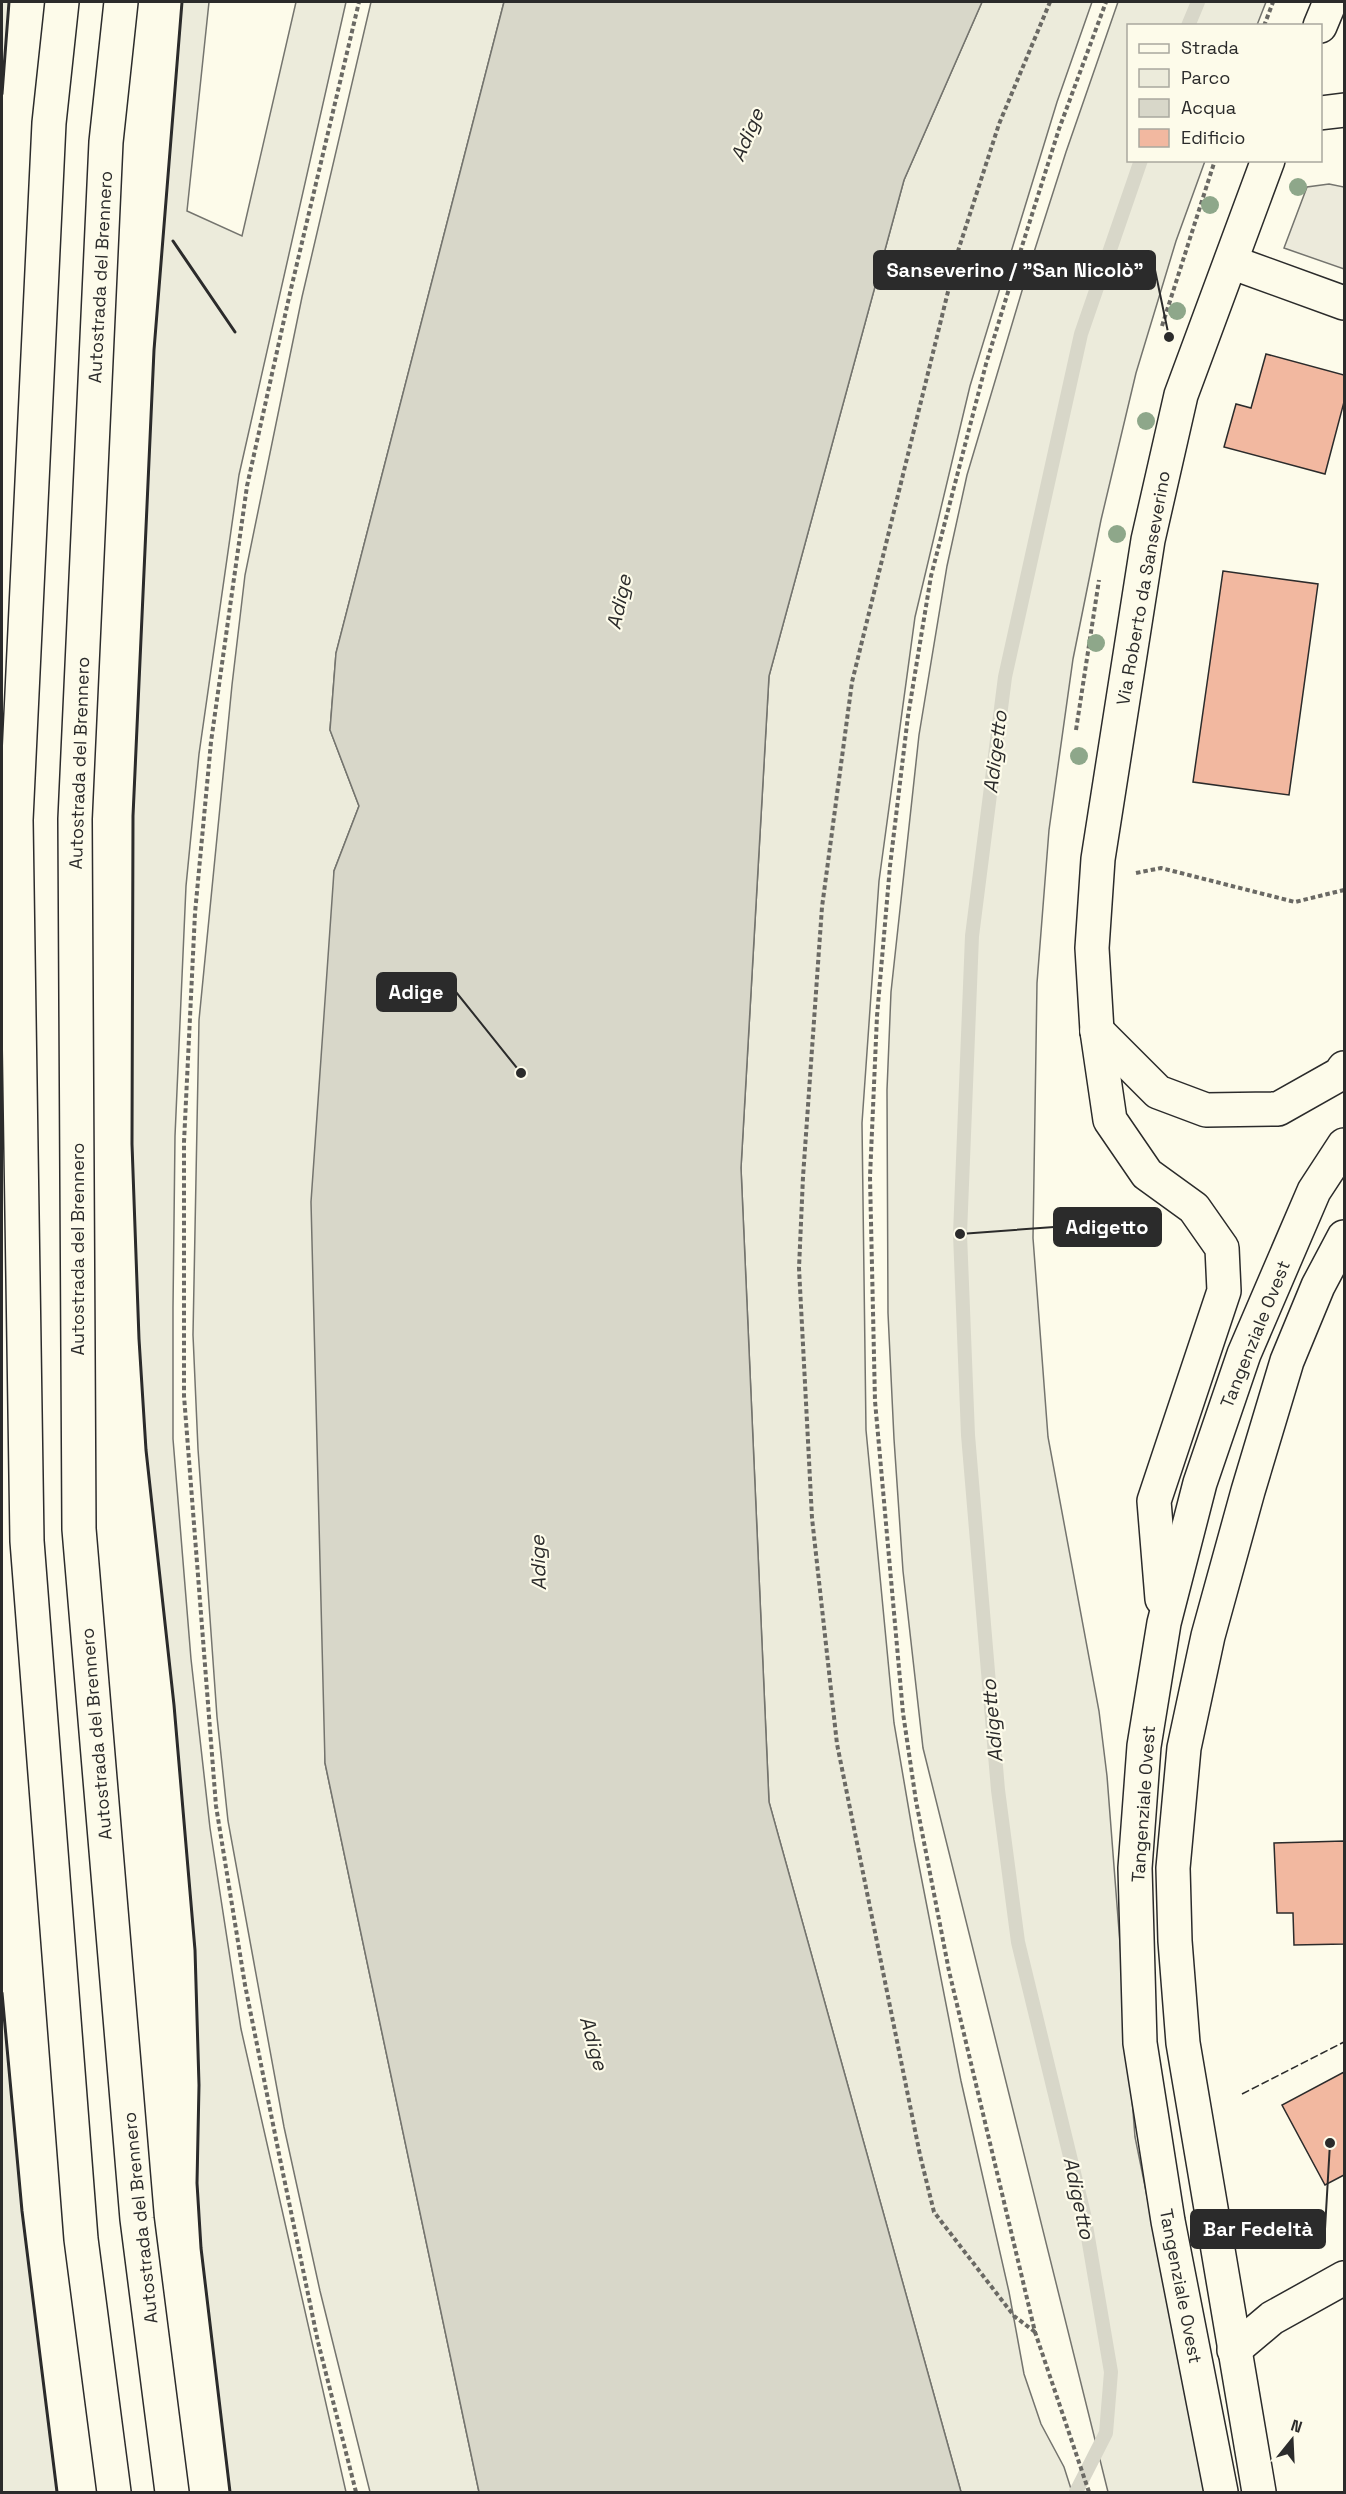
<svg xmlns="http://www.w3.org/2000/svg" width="1346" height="2494" font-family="'Space Grotesk',sans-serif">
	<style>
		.green { fill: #ecebdb; stroke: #74746e; stroke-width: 1.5 }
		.parking { fill: #eceadb; stroke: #74746e; stroke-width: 1.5 }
		.water { fill: #d8d7c9; stroke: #74746e; stroke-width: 1.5 }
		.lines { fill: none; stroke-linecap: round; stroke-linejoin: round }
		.stream { stroke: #d8d7c9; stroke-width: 14 }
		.building { fill: #f2b8a0; stroke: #2b2b2b; stroke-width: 1.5 }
		.minor-casing { stroke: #2b2b2b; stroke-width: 36 }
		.highway-casing { stroke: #2b2b2b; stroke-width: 36 }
		.path { stroke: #6a6964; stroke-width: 4; stroke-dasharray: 4.5 3; stroke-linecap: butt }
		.minor { stroke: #fdfbea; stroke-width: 33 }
		.highway { stroke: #fdfbea; stroke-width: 33 }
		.fence { stroke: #2b2b2b; stroke-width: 1.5; stroke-dasharray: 8 3; stroke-linecap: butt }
		.wall { stroke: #2b2b2b; stroke-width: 3 }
		.tree { fill: #8ea78a }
		.labels { text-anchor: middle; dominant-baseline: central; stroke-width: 4.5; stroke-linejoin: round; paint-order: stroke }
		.street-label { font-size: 18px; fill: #2b2b2b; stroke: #fdfbea }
		.water-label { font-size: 20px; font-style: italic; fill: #2b2b2b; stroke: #fdfbea }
		.leader { fill: none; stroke: #2b2b2b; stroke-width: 2 }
		.callout-dot { fill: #2b2b2b; stroke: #fdfbea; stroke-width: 2 }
		.callout { fill: #2b2b2b; stroke: #2b2b2b; stroke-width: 2 }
		.callout-label { font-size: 20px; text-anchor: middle; font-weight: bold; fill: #fff }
	</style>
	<rect width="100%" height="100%" fill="#fdfbea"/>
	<g class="green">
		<polygon points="2,2 9,2 2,94"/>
		<polygon points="182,2 209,2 187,211 242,236 296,2 346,2 239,475 199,754 186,886 175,1136 173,1308 173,1439 191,1659 210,1828 241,2029 346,2492 230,2492 201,2248 197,2183 199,2085 195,1950 174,1705 146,1450 139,1339 132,1144 133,816 154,350"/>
		<polygon points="371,2 504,2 336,653 330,730 359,806 334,871 325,1763 479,2492 370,2492 320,2291 284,2127 228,1821 217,1717 198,1449 193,1335 199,1020 232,685 245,575 302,297"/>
		<polygon points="982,2 1092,2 1057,102 970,386 915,617 879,881 862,1123 866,1430 894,1723 914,1840 961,2081 1009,2292 1024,2374 1041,2424 1064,2467 1072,2492 961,2492 769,1802 741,1168 769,676 904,180"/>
		<polygon points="1118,2 1266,2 1257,25 1128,26 1128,160 1205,161 1176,241 1136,373 1101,520 1073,659 1049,830 1037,983 1033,1238 1048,1437 1099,1711 1107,1776 1135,2137 1207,2492 1108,2492 923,1748 903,1571 894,1439 888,1313 887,1090 891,992 919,735 947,566 967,475 1027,274 1066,152"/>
		<polygon points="2,1993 22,2211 57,2492 2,2492"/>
	</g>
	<polygon class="parking" points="1329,184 1344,187 1344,269 1284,248 1307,187"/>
	<polygon class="water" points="504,2 982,2 904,180 769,676 741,1168 769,1802 961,2492 479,2492 325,1763 311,1202 334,871 359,806 330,730 336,653"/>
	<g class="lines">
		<g class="stream">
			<polyline points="1188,26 1198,2"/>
			<polyline points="1076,2492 1106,2433 1111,2372 1084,2214 1018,1942 998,1790 968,1435 960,1234 972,936 1005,677 1081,334 1141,160"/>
		</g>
	</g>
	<g class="building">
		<polygon points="1266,354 1344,375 1344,402 1325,474 1224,447 1236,404 1251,408"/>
		<polygon points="1223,571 1318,584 1289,795 1193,782"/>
		<polygon points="1344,1841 1344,1944 1294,1945 1293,1913 1277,1913 1274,1843"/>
		<polygon points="1344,2072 1344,2175 1325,2185 1282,2105"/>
	</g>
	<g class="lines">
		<defs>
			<g id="minor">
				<polyline points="1320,26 1330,2"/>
				<polyline points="1320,113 1344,110"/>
				<polyline points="1231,262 1344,303"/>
				<polyline points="1097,1031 1092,948 1098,859 1148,540 1181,395 1268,160"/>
				<polyline points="1234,2350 1272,2318 1344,2278"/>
			</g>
			<g id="highway">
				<polyline points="62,2 49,123 16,820 27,1541 81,2239 114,2492"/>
				<polyline points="121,2 106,142 75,819 79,1529 137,2219 172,2492"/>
				<polyline points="1097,1031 1110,1120 1147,1174 1194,1208 1222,1248 1224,1291 1154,1501 1162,1599"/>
				<polyline points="1097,1031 1158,1092 1206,1110 1278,1109 1340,1074 1344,1068"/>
				<polyline points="1221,2492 1168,2221 1140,2043 1135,1868 1144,1746 1164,1623 1200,1483 1244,1354 1314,1191 1344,1145"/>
				<polyline points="1259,2492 1183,2043 1175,1941 1173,1868 1184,1748 1208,1636 1248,1491 1287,1361 1318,1286 1344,1237"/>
			</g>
		</defs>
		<use href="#minor" class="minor-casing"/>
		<use href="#highway" class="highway-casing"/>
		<g class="path">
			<polyline points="1264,26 1273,2"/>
			<polyline points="1162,326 1215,160"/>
			<polyline points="1076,730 1099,580"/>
			<polyline points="1136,873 1161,868 1295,902 1344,890"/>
			<polyline points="1035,2332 1014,2316 934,2212 920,2155 837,1744 812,1518 799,1268 803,1177 822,907 852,682 958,251 999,124 1050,2"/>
			<polyline points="356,2492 318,2342 279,2154 245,1985 216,1806 184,1396 184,1142 195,913 211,742 247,486 290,293 359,2"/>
			<polyline points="1089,2492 1035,2332 949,1971 916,1801 903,1713 875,1401 870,1177 877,1016 890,866 908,716 931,576 986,364 1023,243 1059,129 1106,2"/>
		</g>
		<use href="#minor" class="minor"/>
		<use href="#highway" class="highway"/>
		<polyline class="fence" points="1242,2094 1344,2042"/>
		<g class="wall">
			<polyline points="182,2 154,350 133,816 132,1144 139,1339 146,1450 174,1705 195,1950 199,2085 197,2183 201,2248 230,2492"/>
			<polyline points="2,94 9,2"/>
			<polyline points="173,241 235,332"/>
			<polyline points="2,1993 22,2211 57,2492"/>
		</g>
	</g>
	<g class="tree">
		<circle cx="1298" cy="187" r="9"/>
		<circle cx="1210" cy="205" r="9"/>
		<circle cx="1177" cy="311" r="9"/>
		<circle cx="1146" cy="421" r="9"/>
		<circle cx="1117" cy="534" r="9"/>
		<circle cx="1096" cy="643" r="9"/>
		<circle cx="1079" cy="756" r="9"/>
	</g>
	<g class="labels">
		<g class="street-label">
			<text transform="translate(100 277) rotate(-87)">Autostrada del Brennero</text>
			<text transform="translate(1143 588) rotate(-80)">Via Roberto da Sanseverino</text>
			<text transform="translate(79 763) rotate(-88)">Autostrada del Brennero</text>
			<text transform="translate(77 1249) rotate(-90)">Autostrada del Brennero</text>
			<text transform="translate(1255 1334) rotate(-68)">Tangenziale Ovest</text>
			<text transform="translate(96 1734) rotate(-95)">Autostrada del Brennero</text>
			<text transform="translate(1143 1804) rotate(-86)">Tangenziale Ovest</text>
			<text transform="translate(140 2218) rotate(-96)">Autostrada del Brennero</text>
			<text transform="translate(1181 2286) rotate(79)">Tangenziale Ovest</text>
		</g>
		<g class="water-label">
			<text transform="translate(747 135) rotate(-67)">Adige</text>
			<text transform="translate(619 602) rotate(-78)">Adige</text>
			<text transform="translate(995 752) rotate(-83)">Adigetto</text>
			<text transform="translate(538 1563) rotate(-92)">Adige</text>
			<text transform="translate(992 1721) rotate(-95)">Adigetto</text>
			<text transform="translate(594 2043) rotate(74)">Adige</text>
			<text transform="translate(1079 2198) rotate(78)">Adigetto</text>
		</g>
	</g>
	<path class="leader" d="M1169 337L1155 270M521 1073L456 992M960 1234L1054 1227M1330 2143L1325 2229"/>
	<g class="callout-dot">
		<circle cx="1169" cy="337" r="6"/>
		<circle cx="521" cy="1073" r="6"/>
		<circle cx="960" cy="1234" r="6"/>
		<circle cx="1330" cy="2143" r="6"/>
	</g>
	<g class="callout">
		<rect x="874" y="251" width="281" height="38" rx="6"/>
		<rect x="377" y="973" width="79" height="38" rx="6"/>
		<rect x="1054" y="1208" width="107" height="38" rx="6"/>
		<rect x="1191" y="2210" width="134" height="38" rx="6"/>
	</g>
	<g class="callout-label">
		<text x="1015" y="277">Sanseverino / "San Nicolò"</text>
		<text x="416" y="999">Adige</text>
		<text x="1107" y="1234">Adigetto</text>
		<text x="1258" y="2236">Bar Fedeltà</text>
	</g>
	<rect width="1346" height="2494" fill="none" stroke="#2b2b2b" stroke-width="6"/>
	<rect x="1127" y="24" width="195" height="138" fill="#fdfbea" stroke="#a9a89e" stroke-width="1.5"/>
	<rect x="1139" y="44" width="30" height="9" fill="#fdfbea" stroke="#a9a89e" stroke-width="1.5"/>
	<text x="1181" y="54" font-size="18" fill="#2b2b2b">Strada</text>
	<rect x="1139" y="69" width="30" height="18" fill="#ecebdb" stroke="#a9a89e" stroke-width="1.5"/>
	<text x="1181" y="84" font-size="18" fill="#2b2b2b">Parco</text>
	<rect x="1139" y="99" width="30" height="18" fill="#d8d7c9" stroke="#a9a89e" stroke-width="1.5"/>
	<text x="1181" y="114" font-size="18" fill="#2b2b2b">Acqua</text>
	<rect x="1139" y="129" width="30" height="18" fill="#f2b8a0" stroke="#a9a89e" stroke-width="1.5"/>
	<text x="1181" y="144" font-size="18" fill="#2b2b2b">Edificio</text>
	<g transform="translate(1292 2440) rotate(18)" stroke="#fdfbea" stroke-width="4.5" paint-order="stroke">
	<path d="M0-4.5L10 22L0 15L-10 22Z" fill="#2b2b2b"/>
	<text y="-9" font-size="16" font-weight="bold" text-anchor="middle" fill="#2b2b2b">N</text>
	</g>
</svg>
